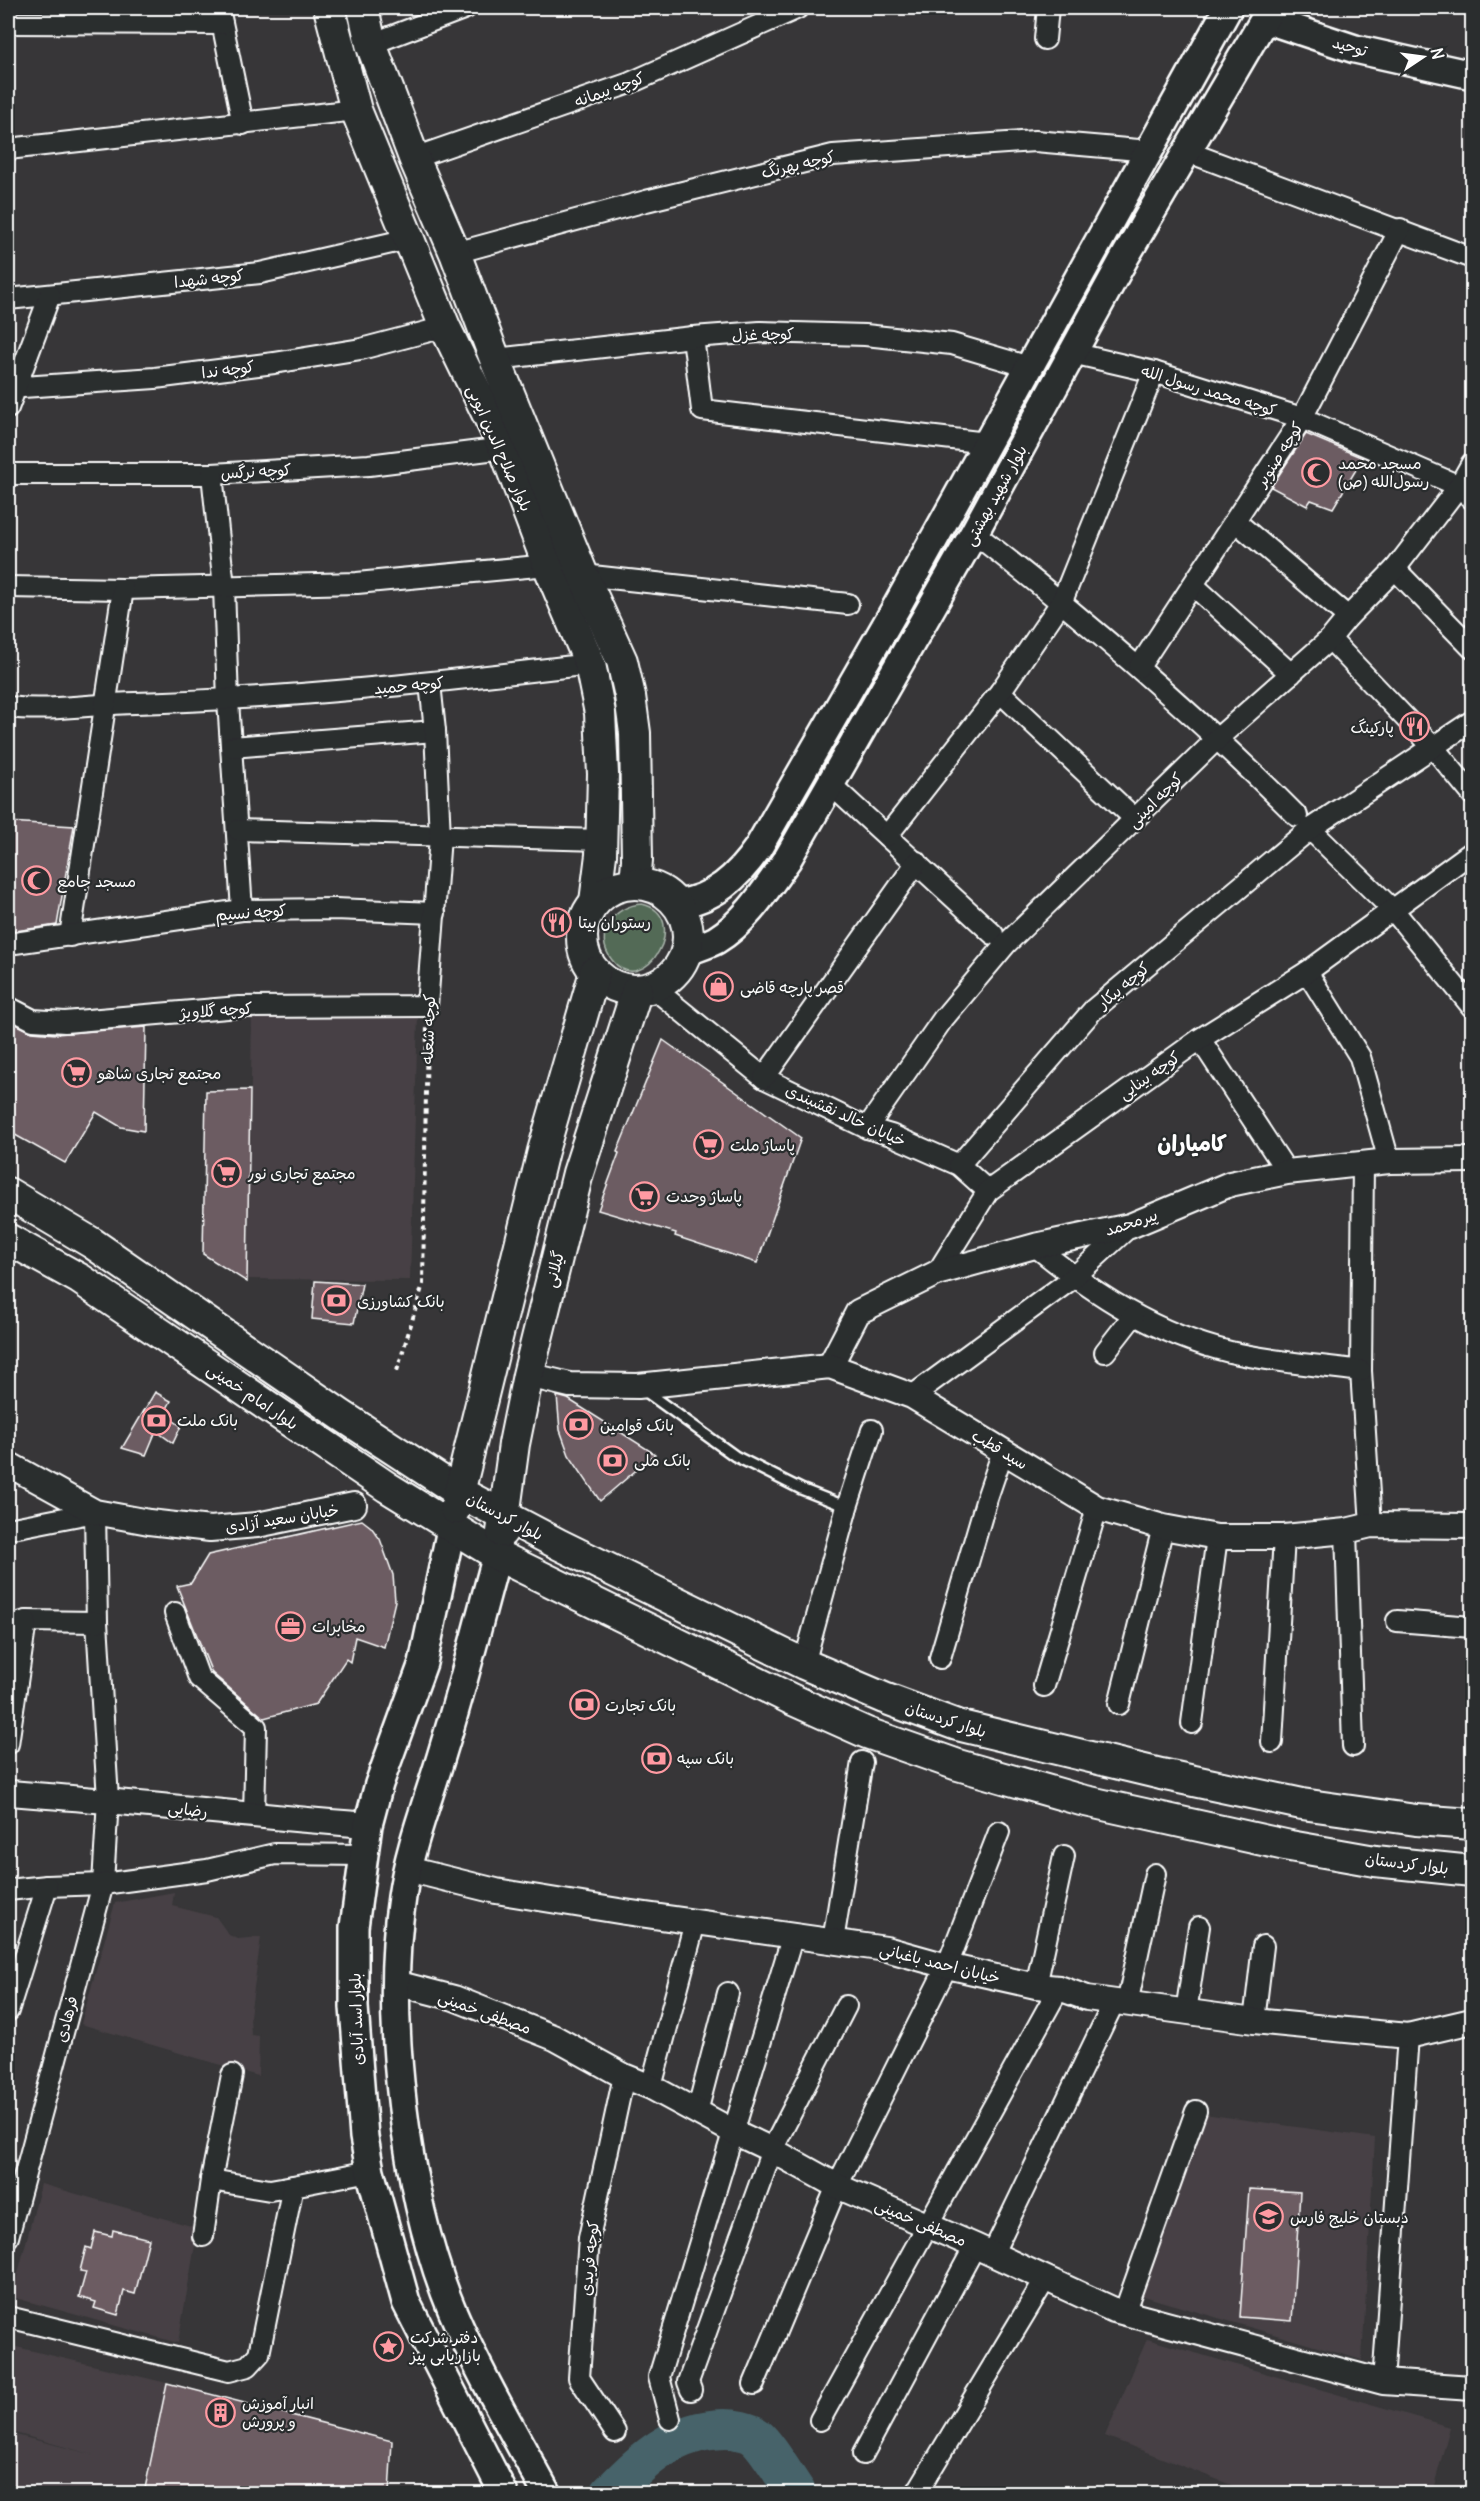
<svg xmlns="http://www.w3.org/2000/svg" width="1480" height="2501" font-family="Delius,'Playpen Sans Arabic',sans-serif">
	<style>
		.built { fill: #474145 }
		.green { fill: #536a57; stroke: #a9b4ab; stroke-width: 1.5 }
		.lines { fill: none; stroke-linecap: round; stroke-linejoin: round }
		.river { stroke: #47646a; stroke-width: 40 }
		.building { fill: #6c5b62; stroke: #fff; stroke-width: 1.5 }
		.service-casing { stroke: #fff; stroke-width: 14 }
		.minor-casing { stroke: #fff; stroke-width: 24 }
		.tertiary-casing { stroke: #fff; stroke-width: 28 }
		.secondary-casing { stroke: #fff; stroke-width: 32 }
		.primary-casing { stroke: #fff; stroke-width: 34 }
		.path { stroke: #fff; stroke-width: 4; stroke-dasharray: 4.5 4.5; stroke-linecap: butt }
		.service { stroke: #2a2d2e; stroke-width: 9 }
		.minor { stroke: #2a2d2e; stroke-width: 20 }
		.tertiary { stroke: #2a2d2e; stroke-width: 24 }
		.secondary { stroke: #2a2d2e; stroke-width: 27 }
		.primary { stroke: #2a2d2e; stroke-width: 30 }
		.labels { text-anchor: middle; dominant-baseline: central; stroke-width: 4.5; stroke-linejoin: round; paint-order: stroke }
		.street-label { font-size: 16px; fill: #fff; stroke: #2a2d2e }
		.poi-label { font-size: 16px; fill: #fff; stroke: #2a2d2e; text-anchor: start }
		.district-label { font-size: 22px; font-weight: bold; fill: #fff; stroke: #2a2d2e }
	</style>
	<rect width="100%" height="100%" fill="#373638"/>
	<filter id="ink" filterUnits="userSpaceOnUse"><feTurbulence type="fractalNoise" baseFrequency=".0167" numOctaves="2"/><feDisplacementMap in="SourceGraphic" scale="12" xChannelSelector="R" yChannelSelector="G"/><feConvolveMatrix kernelMatrix="1 2 1 2 8 2 1 2 1" color-interpolation-filters="sRGB"/></filter>
	<g filter="url(#ink)">
		<g class="built">
			<polygon points="252,1011 418,1015 410,1280 248,1279"/>
			<polygon points="174,1892 172,1906 216,1917 229,1935 238,1939 261,1937 250,2016 251,2035 259,2036 258,2076 81,2024 115,1903"/>
			<polygon points="1204,2114 1375,2138 1362,2360 1140,2295"/>
			<polygon points="41,2184 198,2228 178,2343 12,2297"/>
			<polygon points="1147,2339 1450,2427 1432,2493 1252,2493 1105,2436"/>
			<polygon points="8,2345 167,2383 142,2493 8,2493 8,2433 94,2455 8,2431"/>
		</g>
		<path class="green" d="M642 904C694 916 644 1001 612 960 592 935 614 905 642 904Z"/>
		<g class="lines">
			<path class="river" d="M610 2494C643 2459 675 2430 724 2429 733 2429 749 2431 756 2437 767 2446 787 2480 797 2494"/>
		</g>
		<g class="building">
			<polygon points="1306,434 1363,458 1333,508 1311,500 1307,506 1271,487"/>
			<polygon points="8,822 74,826 57,925 8,932"/>
			<polygon points="14,1023 32,1032 56,1034 146,1027 144,1131 121,1127 96,1112 65,1163 8,1131 8,1033"/>
			<polygon points="663,1040 801,1138 757,1263 675,1236 676,1233 598,1210 619,1153 617,1152"/>
			<polygon points="250,1090 247,1282 203,1254 206,1091"/>
			<polygon points="315,1281 362,1284 354,1323 312,1319"/>
			<polygon points="155,1392 171,1401 164,1414 181,1426 173,1443 156,1431 146,1455 122,1448"/>
			<polygon points="557,1396 568,1399 655,1454 600,1501 569,1455 560,1430"/>
			<polygon points="362,1520 371,1527 380,1539 393,1575 395,1601 384,1647 355,1637 350,1662 346,1659 316,1704 264,1718 212,1673 177,1586 191,1583 208,1555"/>
			<polygon points="1249,2189 1300,2192 1292,2321 1240,2317"/>
			<polygon points="113,2230 149,2239 135,2294 124,2291 118,2315 94,2308 96,2302 79,2297 86,2272 80,2271 86,2247 91,2249 95,2232 112,2236"/>
			<polygon points="167,2383 392,2441 389,2493 144,2493"/>
		</g>
		<g class="lines">
			<defs>
				<polyline id="service" points="645,1391 735,1456 801,1489 847,1507"/>
				<g id="minor">
					<polyline points="219,8 243,124"/>
					<polyline points="8,23 222,24"/>
					<polyline points="1045,39 1048,8"/>
					<polyline points="371,44 466,8"/>
					<polyline points="8,149 356,110"/>
					<polyline points="1188,152 1472,258"/>
					<polyline points="414,158 630,83 798,8"/>
					<polyline points="455,253 646,201 833,155 1035,141 1150,151"/>
					<polyline points="8,299 260,273 409,239"/>
					<polyline points="693,337 702,410 987,443"/>
					<polyline points="1072,353 1154,372 1302,418 1459,486 1472,499"/>
					<polyline points="495,359 693,337 760,332 865,335 952,344 1029,367"/>
					<polyline points="8,388 155,378 274,363 361,349 445,327"/>
					<polyline points="8,408 50,295"/>
					<polyline points="8,474 212,474 369,465 504,448"/>
					<polyline points="212,474 224,587 228,701 242,910"/>
					<polyline points="1235,521 1348,617"/>
					<path d="M974 533C1089 622 1194 713 1297 816"/>
					<polyline points="1395,569 1472,648"/>
					<polyline points="583,575 848,604"/>
					<polyline points="1193,585 1291,674"/>
					<polyline points="8,587 123,589 357,583 548,565"/>
					<polyline points="1330,639 1433,747 1472,794"/>
					<polyline points="1139,667 1302,418 1400,229"/>
					<polyline points="1000,692 1135,819"/>
					<path d="M8 707C49 712 93 704 135 703 287 699 439 682 590 664"/>
					<polyline points="232,747 435,731"/>
					<polyline points="829,783 993,934"/>
					<polyline points="1310,829 1394,911 1472,1007"/>
					<polyline points="238,830 601,840"/>
					<polyline points="887,836 1000,692 1062,601 1154,372"/>
					<polyline points="70,936 123,589"/>
					<polyline points="8,944 242,910 335,909 435,913"/>
					<polyline points="1307,972 1360,1057 1389,1161"/>
					<polyline points="652,987 764,1078 867,1128 891,1135 959,1165 988,1191"/>
					<polyline points="8,1007 33,1020 65,1022 239,1007 427,1006 440,837 435,731 430,683"/>
					<polyline points="1200,1039 1287,1172"/>
					<polyline points="764,1078 917,862"/>
					<polyline points="867,1128 943,1019 1006,944 1218,738 1330,639 1348,617 1395,569 1459,486 1472,463"/>
					<polyline points="1363,1164 1361,1371 1371,1525"/>
					<polyline points="959,1165 1093,1010 1310,829 1472,721"/>
					<path d="M1035 1246C1094 1294 1155 1334 1230 1352 1272 1362 1318 1365 1361 1371"/>
					<polyline points="937,1273 988,1191 1200,1039 1307,972 1472,852"/>
					<polyline points="1105,1352 1133,1316"/>
					<polyline points="912,1396 1073,1278 1130,1226"/>
					<polyline points="8,1529 95,1512 97,1622 108,1799 103,1884 8,2237"/>
					<polyline points="1346,1531 1353,1746"/>
					<polyline points="175,1613 199,1678 256,1727 254,1817"/>
					<polyline points="1397,1621 1472,1627"/>
					<polyline points="8,1626 26,1621 97,1622"/>
					<polyline points="940,1658 987,1498 1003,1451"/>
					<polyline points="804,1664 847,1507 872,1430"/>
					<polyline points="1044,1686 1097,1508"/>
					<polyline points="1119,1704 1163,1527"/>
					<polyline points="1192,1723 1217,1537"/>
					<polyline points="1272,1742 1284,1537"/>
					<polyline points="8,1744 26,1621"/>
					<polyline points="8,1890 47,1886 103,1884 207,1870 275,1854 363,1855"/>
					<polyline points="833,1941 862,1762"/>
					<polyline points="1036,1986 1064,1856"/>
					<polyline points="1127,2004 1155,1874"/>
					<polyline points="8,2011 47,1886"/>
					<polyline points="1186,2012 1199,1927"/>
					<polyline points="1254,2021 1263,1946"/>
					<polyline points="651,2087 695,1922"/>
					<polyline points="697,2112 728,1993"/>
					<polyline points="211,2180 270,2190 293,2186"/>
					<polyline points="203,2236 211,2180 232,2075"/>
					<polyline points="992,2255 1114,2002"/>
					<polyline points="1124,2313 1196,2111"/>
					<polyline points="8,2317 229,2371 248,2366 259,2354 293,2186 370,2171"/>
					<polyline points="1383,2382 1408,2036"/>
					<polyline points="754,2384 837,2186 947,1966 999,1832"/>
					<polyline points="691,2390 688,2382 772,2150 846,2006"/>
					<polyline points="670,2419 659,2377 793,1935"/>
					<polyline points="820,2420 1059,1988"/>
					<polyline points="615,2432 579,2378 589,2238 624,2076"/>
					<polyline points="863,2454 975,2246"/>
					<polyline points="916,2494 1046,2278"/>
				</g>
				<g id="tertiary">
					<polyline points="830,1366 858,1312 937,1273 1035,1246 1130,1226 1230,1184 1287,1172 1389,1161 1472,1160"/>
					<polyline points="528,1375 570,1385 638,1386 830,1366 912,1396 1097,1508 1163,1527 1217,1537 1284,1537 1346,1531 1371,1525 1472,1526"/>
					<polyline points="8,1464 95,1512 149,1522 210,1529 257,1525 354,1505"/>
					<path d="M8 1793C128 1801 248 1816 368 1825"/>
					<polyline points="407,1869 496,1891 625,1912 886,1949 947,1966 1036,1986 1059,1988 1087,1998 1254,2021 1408,2036 1472,2021"/>
					<polyline points="396,1983 454,1998 555,2038 624,2076 651,2087 734,2132 772,2150 837,2186 975,2246 1114,2310 1383,2382 1472,2388"/>
				</g>
				<g id="secondary">
					<polyline points="1265,19 1355,49 1472,75"/>
					<path d="M677 904C714 899 737 878 758 848L897 606 1228 8"/>
					<path d="M686 952C695 948 707 945 716 940 746 922 767 888 787 860L974 533 1125 257 1271 8"/>
					<polyline points="451,1529 423,1663 379,1784 368,1825 354,1927 354,2007 364,2137 370,2171 406,2302 504,2494"/>
					<path d="M497 1555C479 1620 463 1686 443 1750 429 1798 409 1847 402 1897 384 2017 405 2197 452 2310 479 2374 514 2433 547 2494"/>
				</g>
				<g id="primary">
					<polyline points="329,8 356,110 445,327 504,448 548,565 590,664 600,713 603,774 601,855 595,902"/>
					<polyline points="363,8 371,44 414,158 455,253 495,359 583,575 622,661 630,696 635,733 637,860 635,883"/>
					<circle cx="635" cy="937" r="53"/>
					<polyline points="8,1193 92,1243 341,1415 459,1492 560,1545 804,1664 884,1698 957,1725 1161,1774 1302,1804 1416,1820 1472,1824"/>
					<polyline points="8,1239 80,1279 387,1487 497,1555 791,1699 867,1733 958,1765 1081,1800 1290,1846 1375,1861 1472,1871"/>
					<polyline points="455,1509 543,1151 595,972"/>
					<polyline points="502,1532 514,1444 528,1375 578,1173 637,990"/>
				</g>
			</defs>
			<use href="#service" class="service-casing"/>
			<use href="#minor" class="minor-casing"/>
			<use href="#tertiary" class="tertiary-casing"/>
			<use href="#secondary" class="secondary-casing"/>
			<use href="#primary" class="primary-casing"/>
			<polyline class="path" points="397,1371 423,1284 427,1025"/>
			<use href="#service" class="service"/>
			<use href="#minor" class="minor"/>
			<use href="#tertiary" class="tertiary"/>
			<use href="#secondary" class="secondary"/>
			<use href="#primary" class="primary"/>
		</g>
	</g>
	<defs>
		<symbol id="mosque-ring" viewBox="-11 -11 22 22"><circle r="9.5" fill="#2a2d2e" stroke="#ff9aa2" stroke-width="1.5"/><path d="M3.5-4.9A6 6 0 1 0 3.5 4.9A5 5 0 1 1 3.5-4.9Z" fill="#ff9aa2"/></symbol>
		<symbol id="restaurant-ring" viewBox="-11 -11 22 22"><circle r="9.5" fill="#2a2d2e" stroke="#ff9aa2" stroke-width="1.5"/><path d="M-5-6h1v4h1v-4h1v4h1v-4h1v5L-1.5 .5V6h-2V.5L-5-1ZM5-6V6H3V1.5H1.5Q1.5-4 5-6Z" fill="#ff9aa2"/></symbol>
		<symbol id="shop-ring" viewBox="-11 -11 22 22"><circle r="9.5" fill="#2a2d2e" stroke="#ff9aa2" stroke-width="1.5"/><path d="M-5-2.5h2.3a2.7 3.5 0 0 1 5.4 0H5L5.5 6h-11ZM-1.5-2.5h3a1.5 2.3 0 0 0-3 0Z" fill="#ff9aa2"/></symbol>
		<symbol id="supermarket-ring" viewBox="-11 -11 22 22"><circle r="9.5" fill="#2a2d2e" stroke="#ff9aa2" stroke-width="1.5"/><path d="M-6-5.5h2.5l.6 2H6L4.5 2H-2.5L-4.4-4H-6ZM-1.5 3.2a1.3 1.3 0 1 0 .1 0ZM3 3.2a1.3 1.3 0 1 0 .1 0Z" fill="#ff9aa2"/></symbol>
		<symbol id="bank-ring" viewBox="-11 -11 22 22"><circle r="9.5" fill="#2a2d2e" stroke="#ff9aa2" stroke-width="1.5"/><path d="M-6-4H6V4H-6ZM0-2.3a2.3 2.3 0 1 0 0 4.6a2.3 2.3 0 1 0 0-4.6Z" fill="#ff9aa2"/></symbol>
		<symbol id="office-ring" viewBox="-11 -11 22 22"><circle r="9.5" fill="#2a2d2e" stroke="#ff9aa2" stroke-width="1.5"/><path d="M-6-3h4V-5.5h4V-3h4V5H-6ZM-1-4.5V-3h2v-1.5ZM-6 0V1H6V0Z" fill="#ff9aa2"/></symbol>
		<symbol id="school-ring" viewBox="-11 -11 22 22"><circle r="9.5" fill="#2a2d2e" stroke="#ff9aa2" stroke-width="1.5"/><path d="M0-5L7-2L0 1L-7-2ZM-4 1L0 2.5L4 1V4Q0 6-4 4Z" fill="#ff9aa2"/></symbol>
		<symbol id="sight-ring" viewBox="-11 -11 22 22"><circle r="9.5" fill="#2a2d2e" stroke="#ff9aa2" stroke-width="1.5"/><path d="M0-6L1.8-2.2L6-1.7L2.9 1.2L3.7 5.4L0 3.3L-3.7 5.4L-2.9 1.2L-6-1.7L-1.8-2.2Z" fill="#ff9aa2"/></symbol>
		<symbol id="building-ring" viewBox="-11 -11 22 22"><circle r="9.5" fill="#2a2d2e" stroke="#ff9aa2" stroke-width="1.5"/><path d="M-4-6H4V6H1V3H-1V6H-4ZM-2.5-4.3h1.7v1.8h-1.7ZM.8-4.3h1.7v1.8H.8ZM-2.5-1h1.7V.8h-1.7ZM.8-1h1.7V.8H.8Z" fill="#ff9aa2"/></symbol>
	</defs>
	<g fill-rule="evenodd">
		<use href="#mosque-ring" x="1300" y="456" width="33" height="33"/>
		<use href="#restaurant-ring" x="1398" y="710" width="33" height="33"/>
		<use href="#mosque-ring" x="20" y="864" width="33" height="33"/>
		<use href="#restaurant-ring" x="540" y="906" width="33" height="33"/>
		<use href="#shop-ring" x="702" y="970" width="33" height="33"/>
		<use href="#supermarket-ring" x="60" y="1056" width="33" height="33"/>
		<use href="#supermarket-ring" x="692" y="1128" width="33" height="33"/>
		<use href="#supermarket-ring" x="210" y="1156" width="33" height="33"/>
		<use href="#supermarket-ring" x="628" y="1180" width="33" height="33"/>
		<use href="#bank-ring" x="320" y="1284" width="33" height="33"/>
		<use href="#bank-ring" x="140" y="1404" width="33" height="33"/>
		<use href="#bank-ring" x="562" y="1408" width="33" height="33"/>
		<use href="#bank-ring" x="596" y="1444" width="33" height="33"/>
		<use href="#office-ring" x="274" y="1610" width="33" height="33"/>
		<use href="#bank-ring" x="568" y="1688" width="33" height="33"/>
		<use href="#bank-ring" x="640" y="1742" width="33" height="33"/>
		<use href="#school-ring" x="1252" y="2200" width="33" height="33"/>
		<use href="#sight-ring" x="372" y="2330" width="33" height="33"/>
		<use href="#building-ring" x="204" y="2396" width="33" height="33"/>
	</g>
	<g class="labels">
		<g class="street-label">
			<text transform="translate(1350 46) rotate(16)">توحید</text>
			<text transform="translate(609 89) rotate(-20)">کوچه پیمانه</text>
			<text transform="translate(798 164) rotate(-13)">کوچه بهرنگ</text>
			<text transform="translate(209 278) rotate(-6)">کوچه شهدا</text>
			<text transform="translate(763 334) rotate(-1)">کوچه غزل</text>
			<text transform="translate(228 369) rotate(-7)">کوچه ندا</text>
			<text transform="translate(1209 390) rotate(17)">کوچه محمد رسول الله</text>
			<text transform="translate(500 448) rotate(66)">بلوار صلاح الدین ایوبی</text>
			<text transform="translate(1279 454) rotate(-57)">کوچه صنوبر</text>
			<text transform="translate(256 471) rotate(-3)">کوچه نرگس</text>
			<text transform="translate(995 495) rotate(-61)">بلوار شهید بهشتی</text>
			<text transform="translate(409 685) rotate(-5)">کوچه حمید</text>
			<text transform="translate(1155 800) rotate(-45)">کوچه امینی</text>
			<text transform="translate(251 912) rotate(-4)">کوچه نسیم</text>
			<text transform="translate(1123 985) rotate(-40)">کوچه پیکار</text>
			<text transform="translate(216 1010) rotate(-4)">کوچه گلاویژ</text>
			<text transform="translate(428 1029) rotate(-88)">کوچه شعله</text>
			<text transform="translate(1149 1075) rotate(-35)">کوچه بینایی</text>
			<text transform="translate(846 1115) rotate(24)">خیابان خالد نقشبندی</text>
			<text transform="translate(1131 1222) rotate(-18)">پیرمحمد</text>
			<text transform="translate(554 1269) rotate(-76)">گیلانی</text>
			<text transform="translate(253 1396) rotate(34)">بلوار امام خمینی</text>
			<text transform="translate(1000 1449) rotate(31)">سید قطب</text>
			<text transform="translate(505 1516) rotate(28)">بلوار کردستان</text>
			<text transform="translate(282 1518) rotate(-9)">خیابان سعید آزادی</text>
			<text transform="translate(946 1719) rotate(18)">بلوار کردستان</text>
			<text transform="translate(188 1809) rotate(7)">رضایی</text>
			<text transform="translate(1407 1863) rotate(7)">بلوار کردستان</text>
			<text transform="translate(940 1963) rotate(14)">خیابان احمد باغبانی</text>
			<text transform="translate(485 2012) rotate(20)">مصطفی خمینی</text>
			<text transform="translate(66 2019) rotate(-75)">فرهادی</text>
			<text transform="translate(356 2019) rotate(-92)">بلوار اسد آبادی</text>
			<text transform="translate(921 2222) rotate(23)">مصطفی خمینی</text>
			<text transform="translate(589 2258) rotate(-84)">کوچه فریدی</text>
		</g>
		<g class="poi-label">
			<text x="1338" y="463">مسجد محمد<tspan x="1338" dy="18">رسول‌الله (ص)</tspan></text>
			<text x="1394" y="727" text-anchor="end">پارکینگ</text>
			<text x="57" y="881">مسجد جامع</text>
			<text x="578" y="922">رستوران بیتا</text>
			<text x="740" y="987">قصر پارچه قاضی</text>
			<text x="98" y="1073">مجتمع تجاری شاهو</text>
			<text x="730" y="1145">پاساژ ملت</text>
			<text x="248" y="1173">مجتمع تجاری نور</text>
			<text x="666" y="1196">پاساژ وحدت</text>
			<text x="357" y="1301">بانک کشاورزی</text>
			<text x="177" y="1420">بانک ملت</text>
			<text x="600" y="1425">بانک قوامین</text>
			<text x="634" y="1460">بانک ملی</text>
			<text x="312" y="1626">مخابرات</text>
			<text x="605" y="1705">بانک تجارت</text>
			<text x="677" y="1758">بانک سپه</text>
			<text x="1290" y="2217">دبستان خلیج فارس</text>
			<text x="410" y="2337">دفتر شرکت<tspan x="410" dy="18">بازاریابی بیز</tspan></text>
			<text x="242" y="2403">انبار آموزش<tspan x="242" dy="18">و پرورش</tspan></text>
		</g>
		<g class="district-label">
			<text x="1192" y="1143">کامیاران</text>
		</g>
	</g>
	<rect width="1480" height="2501" fill="none" stroke="#2a2d2e" stroke-width="30"/>
	<rect x="15" y="15" width="1450" height="2471" fill="none" stroke="#fff" stroke-width="2" filter="url(#ink)"/>
	<g transform="translate(1423 57) rotate(77)" stroke="#2a2d2e" stroke-width="4.5" paint-order="stroke">
	<path d="M0-4.5L10 22L0 15L-10 22Z" fill="#ffffff"/>
	<text y="-9" font-size="16" font-weight="bold" text-anchor="middle" fill="#ffffff">N</text>
	</g>
</svg>
